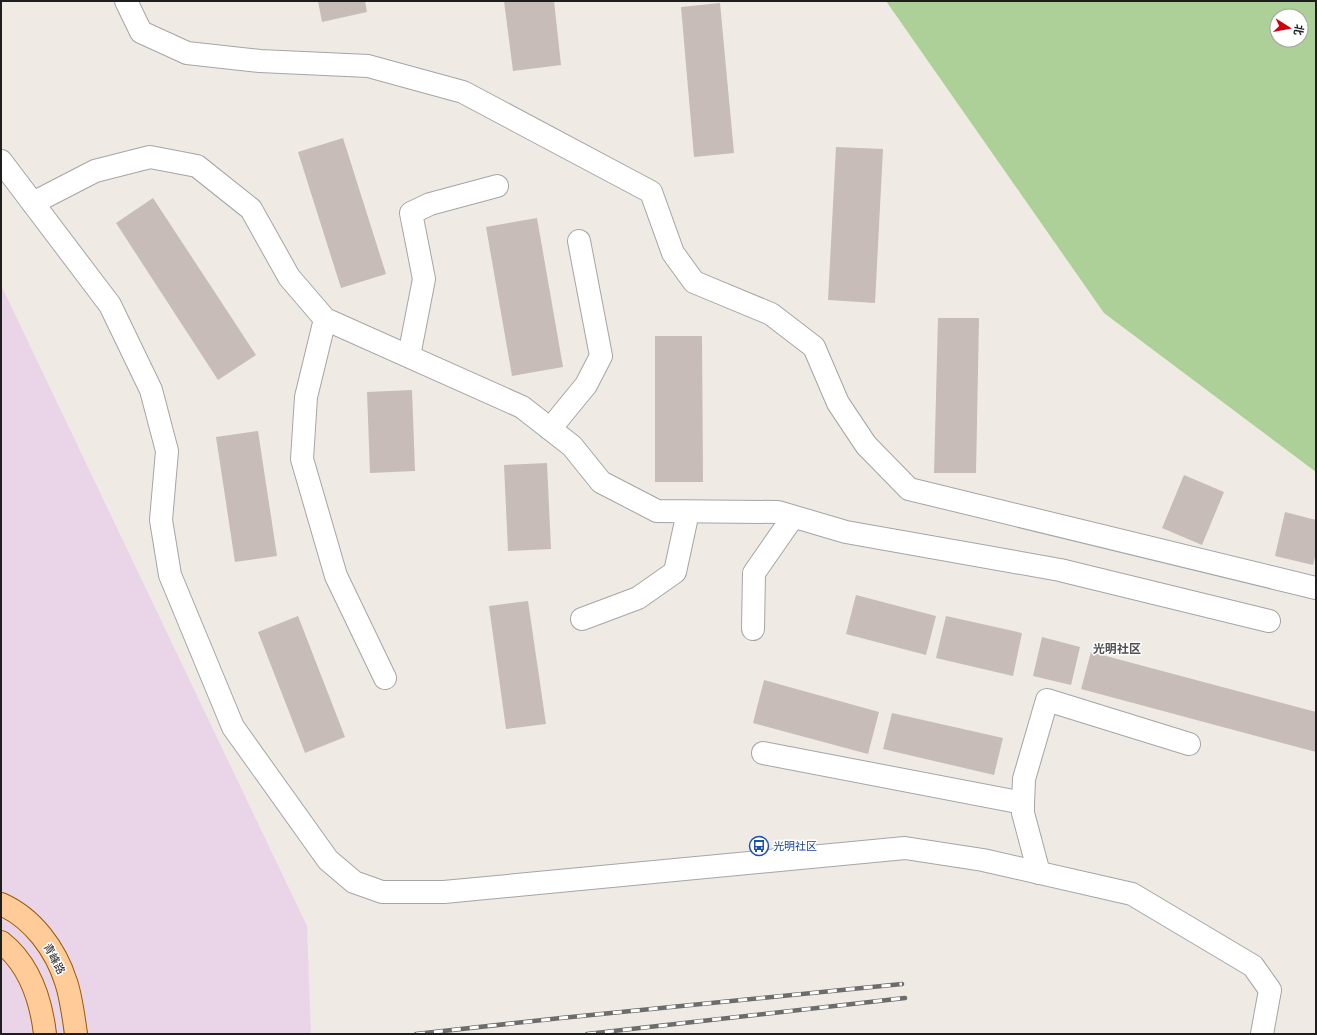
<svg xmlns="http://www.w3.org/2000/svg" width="1317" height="1035" font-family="'Work Sans','Noto Sans SC',sans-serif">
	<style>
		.industrial { fill: #e9d5e7 }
		.forest { fill: #acd097; fill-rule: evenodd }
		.building { fill: #c7bcb7 }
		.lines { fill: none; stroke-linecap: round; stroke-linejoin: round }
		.minor-casing { stroke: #a5a5a5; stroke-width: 24 }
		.major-casing { stroke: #985a00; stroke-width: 24 }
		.minor { stroke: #fff; stroke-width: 22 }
		.major { stroke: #ffcb99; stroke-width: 22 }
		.rail-casing { stroke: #6c6c6c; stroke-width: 4.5 }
		.rail { stroke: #fff; stroke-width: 3; stroke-dasharray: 9; stroke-linecap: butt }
		.labels { text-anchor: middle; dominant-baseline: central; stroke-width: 3; stroke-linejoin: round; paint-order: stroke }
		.transit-label { font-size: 11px; fill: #164399; stroke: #fff; text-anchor: start }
		.street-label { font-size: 11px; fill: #1e1e1e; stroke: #fff }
		.neighbourhood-label { font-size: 12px; font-weight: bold; fill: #515151; stroke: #fff }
	</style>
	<rect width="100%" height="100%" fill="#efebe4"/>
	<polygon class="industrial" points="1,285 307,926 311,1034 1,1034"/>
	<path class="forest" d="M886 1H1316V472L1104 313ZM1277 16H1301V40H1277Z"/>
	<g class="building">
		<polygon points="318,1 365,1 367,12 322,22"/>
		<polygon points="504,1 554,1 561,65 513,71"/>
		<polygon points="720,3 734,153 694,157 681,7"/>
		<polygon points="343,138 386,274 341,288 298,152"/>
		<polygon points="836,147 883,149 875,303 828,300"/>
		<polygon points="153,198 256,355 218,380 116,223"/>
		<polygon points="537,218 563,367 512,376 486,227"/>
		<polygon points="938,318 979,318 976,473 934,473"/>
		<polygon points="655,336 702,336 703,482 655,482"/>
		<polygon points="412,390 415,471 370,473 367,392"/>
		<polygon points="258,431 277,556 235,562 216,437"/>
		<polygon points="547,463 551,549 508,551 504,465"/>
		<polygon points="1184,475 1224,492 1202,545 1162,528"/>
		<polygon points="1285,512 1316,520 1316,553 1313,565 1275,556"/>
		<polygon points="856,595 936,616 926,655 846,634"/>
		<polygon points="528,601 546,724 506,729 489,606"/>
		<polygon points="298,616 345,737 305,753 258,632"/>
		<polygon points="946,616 1022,633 1013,676 936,658"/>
		<polygon points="1042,637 1080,647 1071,685 1033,676"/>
		<polygon points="1091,652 1316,712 1316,752 1081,689"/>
		<polygon points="764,680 879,712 868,754 753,723"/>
		<polygon points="892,713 1003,738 994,775 883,749"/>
	</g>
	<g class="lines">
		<defs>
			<g id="minor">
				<polyline points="126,1 141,32 187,53 260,61 368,66 463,92 651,192 673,253 694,282 771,314 814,347 838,403 866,445 909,489 1316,588"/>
				<polyline points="1,161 110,305 151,390 167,451 161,520 170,575 233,727 328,860 354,882 382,892 444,892 905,848 983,860 1132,894 1253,966 1270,990 1262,1034"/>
				<polyline points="33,203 95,171 150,157 197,166 251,209 289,277 325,319 522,407 572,446 601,482 657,511 778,512 846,532 1060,570 1269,621"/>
				<polyline points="325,319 306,397 302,459 336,576 385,678"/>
				<polyline points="409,356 424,279 411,213 430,204 497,186"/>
				<polyline points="550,429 586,385 601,356 579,241"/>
				<polyline points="582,619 638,598 675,572 688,512"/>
				<polyline points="753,629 754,573 793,517"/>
				<polyline points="763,753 1023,803"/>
				<polyline points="1039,873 1023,813 1023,803 1024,779 1047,700 1189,744"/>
			</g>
			<g id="major">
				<path d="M1 904C33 918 56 950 66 982 71 996 74 1020 76 1034"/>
				<path d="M1 942C29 964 41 1000 45 1034"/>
			</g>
		</defs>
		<use href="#minor" class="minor-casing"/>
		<use href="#major" class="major-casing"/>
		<use href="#minor" class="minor"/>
		<use href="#major" class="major"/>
		<defs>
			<g id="rail">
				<polyline points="416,1034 561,1018 902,984"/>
				<polyline points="587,1034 905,998"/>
			</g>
		</defs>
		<use href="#rail" class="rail-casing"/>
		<use href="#rail" class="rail"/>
	</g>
	<defs>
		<symbol id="bus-ring" viewBox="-11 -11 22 22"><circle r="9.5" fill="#fff" stroke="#1a4fb4" stroke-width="1.5"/><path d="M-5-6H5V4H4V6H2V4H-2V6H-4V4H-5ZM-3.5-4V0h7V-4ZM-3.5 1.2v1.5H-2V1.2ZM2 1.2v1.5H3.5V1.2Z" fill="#1a4fb4"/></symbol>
	</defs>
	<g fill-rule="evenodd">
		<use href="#bus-ring" x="748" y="835" width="22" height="22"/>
	</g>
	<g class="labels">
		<g class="transit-label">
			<text x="773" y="846">光明社区</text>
		</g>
		<g class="street-label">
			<text transform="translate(54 959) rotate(62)">青峰路</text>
		</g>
		<g class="neighbourhood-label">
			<text x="1117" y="649">光明社区</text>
		</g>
	</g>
	<rect width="1317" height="1035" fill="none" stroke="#1e1e1e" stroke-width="4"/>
	<g transform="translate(1289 28) rotate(101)"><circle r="19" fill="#ffffff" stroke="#a5a5a5"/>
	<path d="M0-3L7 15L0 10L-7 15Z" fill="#cc000f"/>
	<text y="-6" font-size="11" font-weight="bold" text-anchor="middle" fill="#1e1e1e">北</text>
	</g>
</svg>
